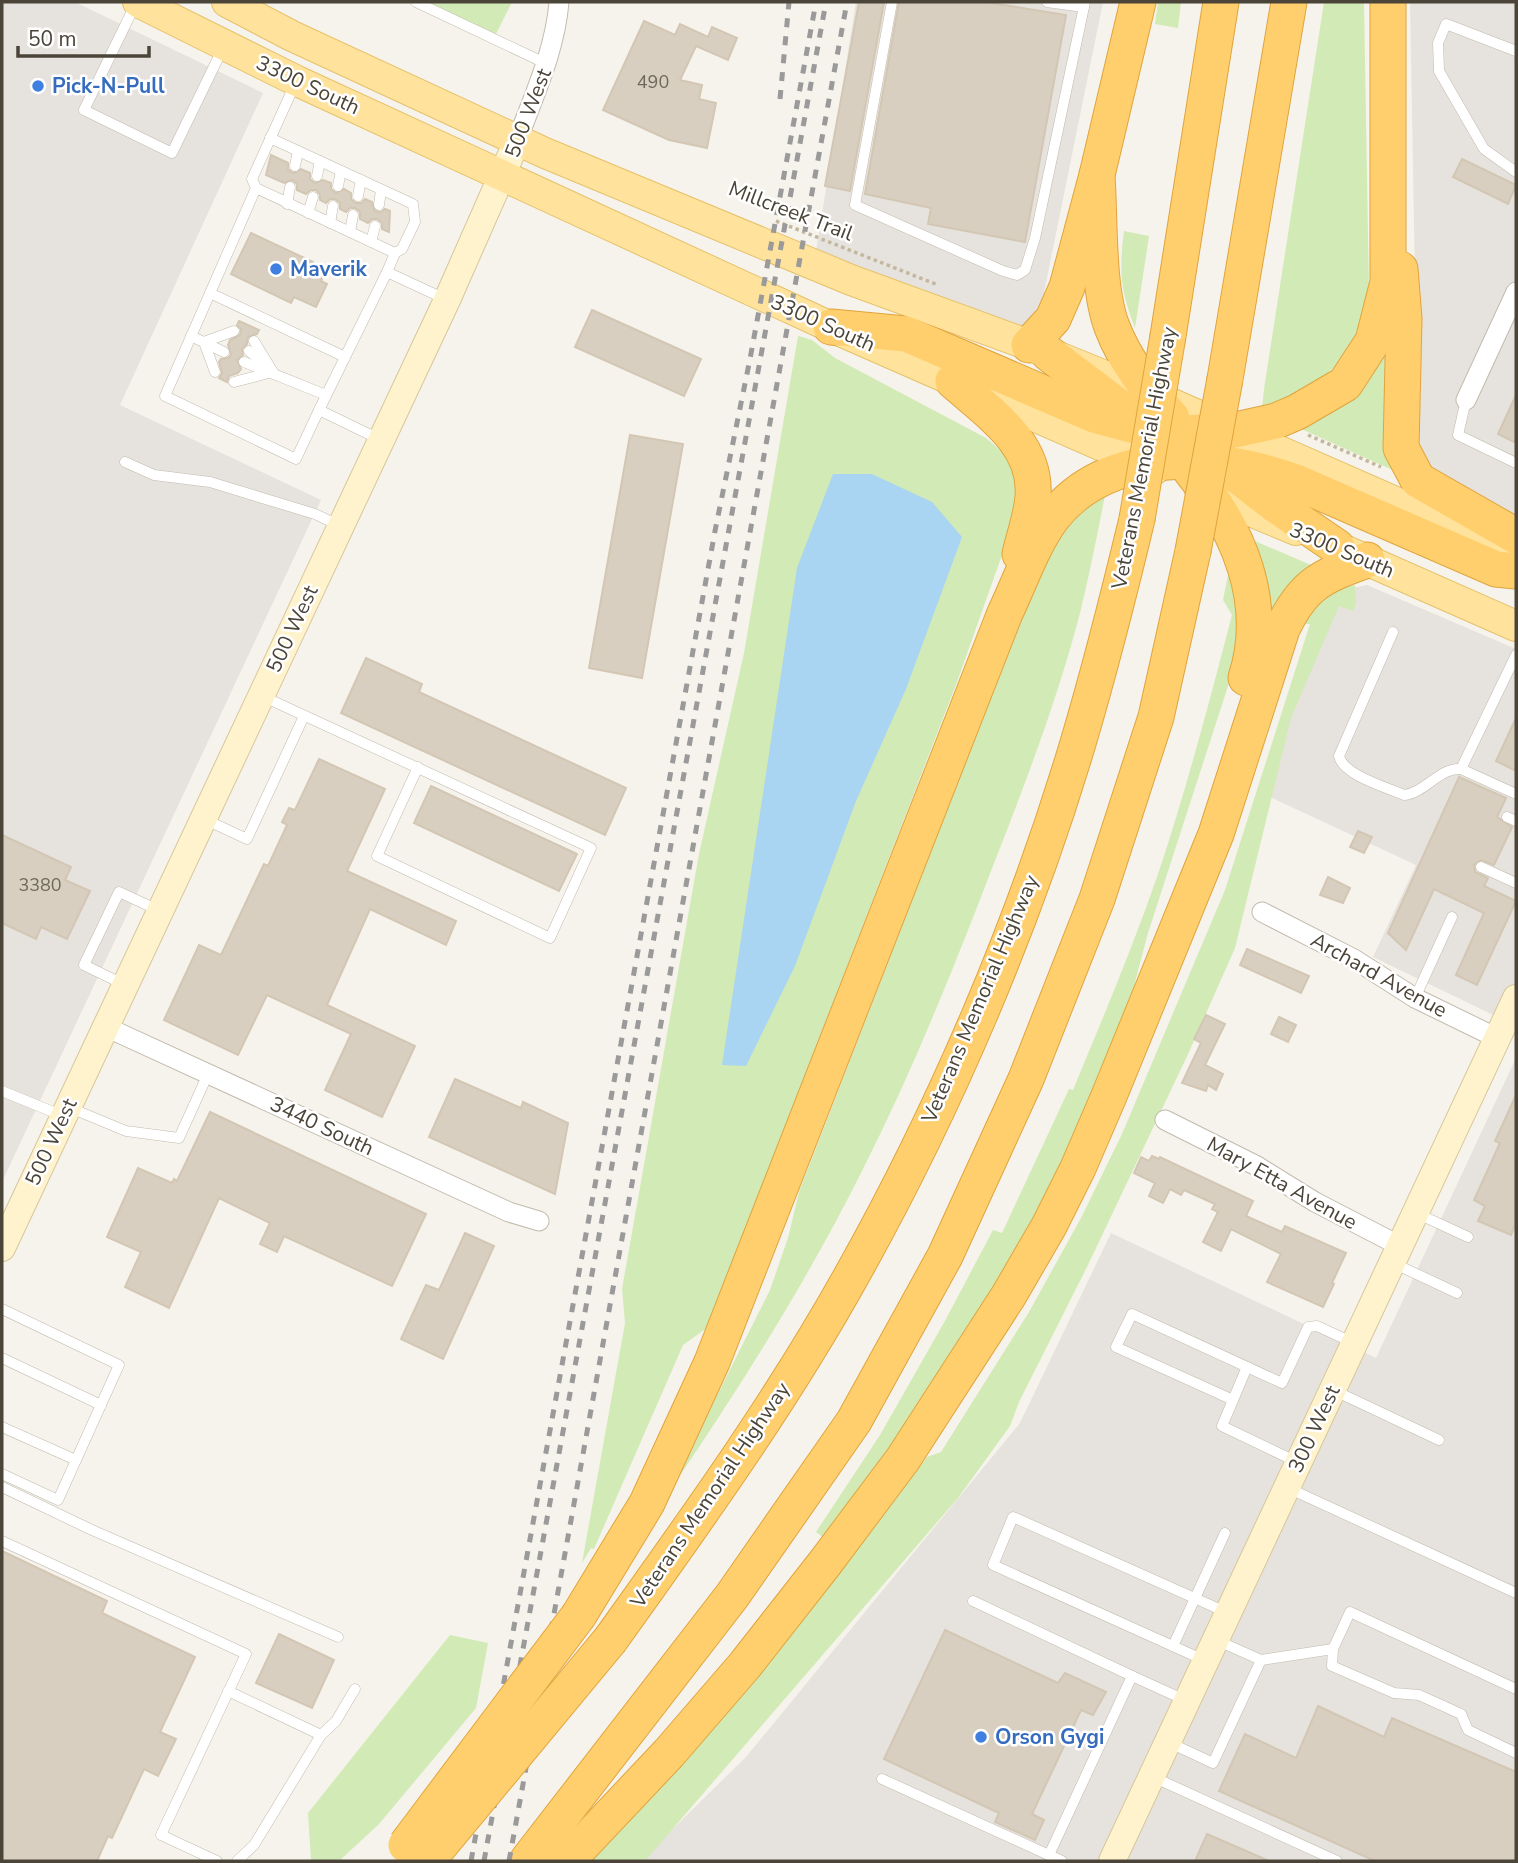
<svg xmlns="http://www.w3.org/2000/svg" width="1518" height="1863" font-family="'Nunito Sans',sans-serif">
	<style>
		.industrial { fill: #e6e2dd }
		.green { fill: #d2eab5 }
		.water { fill: #a9d4f2 }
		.building { fill: #d8cfc1; stroke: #d3c7b4; stroke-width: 2 }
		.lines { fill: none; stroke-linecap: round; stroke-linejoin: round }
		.lane-casing { stroke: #c2bbae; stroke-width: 11 }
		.street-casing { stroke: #c2bbae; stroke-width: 21 }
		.secondary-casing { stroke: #d6c79b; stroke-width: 28 }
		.primary-casing { stroke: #e6c16a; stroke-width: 32 }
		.highway-casing { stroke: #e0a43c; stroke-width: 37 }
		.path { stroke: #c4b79f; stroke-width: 3.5; stroke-dasharray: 3.5 3.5; stroke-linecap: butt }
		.lane { stroke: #fff; stroke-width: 10 }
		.street { stroke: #fff; stroke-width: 19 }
		.secondary { stroke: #fff3cd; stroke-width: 26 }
		.primary { stroke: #ffe39c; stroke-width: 30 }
		.highway { stroke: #ffcf6e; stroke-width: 35 }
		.rail { stroke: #9a9a9a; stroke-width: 5; stroke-dasharray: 9 9; stroke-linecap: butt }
		.highway-bridge-casing { stroke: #e0a43c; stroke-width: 37; stroke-linecap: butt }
		.highway-bridge { stroke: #ffcf6e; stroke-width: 35 }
		.shop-dot { fill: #3f7fe0; stroke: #fff; stroke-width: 2.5 }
		.labels { text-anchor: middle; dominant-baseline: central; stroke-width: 5; stroke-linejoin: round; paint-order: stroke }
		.number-label { font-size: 18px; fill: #6e675b }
		.street-label { font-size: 21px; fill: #4b4439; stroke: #fff }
		.shop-label { font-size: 21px; font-weight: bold; fill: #366cbe; stroke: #fff; text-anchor: start }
	</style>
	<rect width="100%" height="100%" fill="#f6f3ec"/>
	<g class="industrial">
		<polygon points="2,2 75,2 263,93 120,405 321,500 2,1182"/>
		<polygon points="856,2 1103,2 1035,337 816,251"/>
		<polygon points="1410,2 1516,2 1516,524 1441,486 1418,446"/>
		<polygon points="1367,585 1516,649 1516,1026 1373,957 1416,865 1257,791 1328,593"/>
		<polygon points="1516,1058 1516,1861 640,1861 746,1757 1020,1423 1111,1233 1376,1358"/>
	</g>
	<g class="green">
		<polygon points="422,2 512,2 495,36"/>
		<polygon points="1158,2 1181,2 1178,28 1155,24"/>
		<path d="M1324 2H1364L1369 294C1366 306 1364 320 1359 331 1341 374 1303 392 1262 408L1264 389Z"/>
		<path d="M1124 231 1149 236 1135 328C1120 289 1119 272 1124 231Z"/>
		<polygon points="798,336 812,340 835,358 986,438 999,449 1003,446 1008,452 1020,492 1008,538 957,682 707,1328 683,1345 594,1549 591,1548 582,1563 625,1323 622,1289 699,854 744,653"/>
		<polygon points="1390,346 1383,428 1386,446 1397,472 1299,428"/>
		<path d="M1106 490C1098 531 1090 572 1080 613 1057 701 1024 787 991 871 952 973 911 1074 862 1171 808 1279 744 1381 677 1480L675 1479 770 1290 788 1238 799 1192 1042 565 1061 529Z"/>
		<path d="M1250 539 1311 565C1292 577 1282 593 1273 613L1269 612Z"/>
		<path d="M1230 565 1236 585 1240 649 1148 933 1133 990 1087 1103 1089 1105C1059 1168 1029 1231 993 1291 942 1376 884 1458 824 1538L816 1532 880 1435 946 1319 993 1230 1002 1233 1069 1089 1073 1090C1102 1020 1132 949 1157 877 1186 791 1209 703 1232 615L1223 600Z"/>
		<path d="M1355 585 1356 604 1353 611 1339 606 1291 718 1235 948 1189 1052 1087 1267 1019 1402 1010 1426 958 1498 645 1861H587L819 1596 927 1457 941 1452 1029 1312 1081 1218 1122 1134 1225 890 1310 624H1300C1315 603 1329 590 1355 585Z"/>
		<polygon points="450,1635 488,1643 476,1708 379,1824 339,1861 311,1861 308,1813"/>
	</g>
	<polygon class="water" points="833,474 872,474 932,502 962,537 906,689 856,801 795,966 746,1066 722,1065 797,568"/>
	<g class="building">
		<polygon points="859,2 884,2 850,191 825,186"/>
		<polygon points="899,2 985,2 1066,15 1025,242 928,224 931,208 865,194"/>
		<polygon points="644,21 675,35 680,24 708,37 712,27 737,38 728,60 696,46 680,80 702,85 699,99 716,103 707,148 669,140 603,110"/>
		<polygon points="271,155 288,163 288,169 293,173 301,169 310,173 310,179 315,183 323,180 331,183 331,189 336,193 344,189 351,193 351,199 356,203 361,203 365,199 372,202 375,211 381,212 385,209 390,211 389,232 382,229 382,223 377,219 372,219 368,223 360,219 360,212 355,208 350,208 346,212 340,209 340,203 335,199 330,199 326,203 320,200 320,195 316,190 311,190 306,194 297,190 297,184 292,180 284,183 266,175"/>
		<polygon points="1462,159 1516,185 1508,204 1453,177"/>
		<polygon points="251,233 313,262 313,266 325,272 321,281 327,284 316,307 294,297 291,303 231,274"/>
		<polygon points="592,310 701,359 684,396 575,347"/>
		<polygon points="239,321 259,330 257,334 248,337 247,344 242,349 243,355 237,360 241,369 238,373 229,376 227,382 219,378 222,373 219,362 221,359 228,358 231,355 228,345 230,340 240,335 241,329 237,325"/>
		<polygon points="1516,395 1516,443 1498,434"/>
		<polygon points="630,435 683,444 642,678 589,668"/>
		<polygon points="366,658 422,684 419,692 626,788 605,835 341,713"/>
		<polygon points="1516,718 1516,771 1496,761"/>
		<polygon points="319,759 385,789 347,871 456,921 446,945 370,909 327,1005 415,1046 382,1117 325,1090 351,1034 267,995 238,1055 164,1020 199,945 221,955 264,864 268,866 287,825 282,822 289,808 295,810"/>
		<polygon points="1459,777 1506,798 1497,817 1512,827 1494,865 1481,860 1474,865 1475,872 1488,878 1484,886 1516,901 1477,985 1456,975 1484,913 1434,889 1406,950 1388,933"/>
		<polygon points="431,786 577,854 559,891 414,823"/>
		<polygon points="1358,831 1372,837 1364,853 1350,847"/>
		<polygon points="2,835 71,867 65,880 90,891 67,939 41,927 36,939 2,923"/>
		<polygon points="1328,877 1350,888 1343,903 1320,895"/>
		<polygon points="1247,949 1309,976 1301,993 1240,965"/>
		<polygon points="1206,1015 1225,1024 1205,1065 1223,1074 1216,1090 1208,1085 1206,1091 1182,1083 1201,1043 1194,1039"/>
		<polygon points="1279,1017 1296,1025 1288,1042 1271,1034"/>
		<polygon points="455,1079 521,1108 523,1102 568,1123 555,1194 429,1137"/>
		<polygon points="1516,1095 1516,1223 1511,1235 1478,1221 1485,1206 1474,1200 1500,1143 1495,1141"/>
		<polygon points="210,1112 426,1214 392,1286 284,1236 277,1252 260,1244 270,1223 219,1198 169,1308 125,1287 141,1252 107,1237 138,1168 172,1183 174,1179 177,1181"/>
		<polygon points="1152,1156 1159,1159 1160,1157 1253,1201 1246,1216 1282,1232 1285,1226 1346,1253 1332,1283 1334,1284 1323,1307 1267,1282 1281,1254 1231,1229 1221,1251 1203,1242 1218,1212 1212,1209 1215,1204 1184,1190 1181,1195 1170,1189 1163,1203 1149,1196 1155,1183 1134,1173 1141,1157 1149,1161"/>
		<polygon points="465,1233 494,1246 443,1359 401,1339 426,1285 439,1290"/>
		<polygon points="2,1551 107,1601 102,1613 195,1657 160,1732 176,1739 158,1776 144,1769 112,1838 108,1836 97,1861 2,1861"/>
		<polygon points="945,1630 1058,1683 1065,1673 1106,1692 1093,1715 1081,1710 1032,1814 1044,1820 1035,1840 995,1822 999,1813 884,1759"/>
		<polygon points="279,1634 334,1660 312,1708 256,1683"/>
		<polygon points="1318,1706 1384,1737 1392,1718 1516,1772 1516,1861 1375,1861 1219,1791 1245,1734 1296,1758"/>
		<polygon points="1207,1834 1269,1861 1195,1861"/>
	</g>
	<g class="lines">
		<defs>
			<g id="lane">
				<polyline points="416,2 547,64"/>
				<polyline points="892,2 855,205 1003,271 1017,275 1025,270 1035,238 1085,2"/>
				<polyline points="1047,2 1084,7"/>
				<polyline points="135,5 84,110 172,153 223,48"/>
				<polyline points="1516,51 1446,24 1438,43 1439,71 1484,149 1516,172"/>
				<polyline points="295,84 252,179 256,188 395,253 387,272 445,299"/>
				<polyline points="270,138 413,204 415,222 402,249 395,253"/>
				<polyline points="295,166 298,151"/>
				<polyline points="317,176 320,161"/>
				<polyline points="338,186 341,171"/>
				<polyline points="256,188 165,396 296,459 319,410"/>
				<polyline points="358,196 361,180"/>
				<polyline points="287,204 290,187"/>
				<polyline points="379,205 381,190"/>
				<polyline points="308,213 313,197"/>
				<polyline points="330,223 333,206"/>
				<polyline points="350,232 353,215"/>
				<polyline points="371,242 375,226"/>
				<polyline points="210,293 345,357"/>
				<polyline points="191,336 224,352"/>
				<polyline points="254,341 273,372"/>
				<polyline points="204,342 215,372"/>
				<polyline points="204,342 234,331"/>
				<polyline points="249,351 265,365"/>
				<polyline points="244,362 326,395"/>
				<polyline points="234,382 272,372"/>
				<polyline points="1466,400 1458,435 1516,463"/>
				<polyline points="379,439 319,410 387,272"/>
				<polyline points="125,462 154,475 210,482 315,514 340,526"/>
				<path d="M1393 632 1339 756C1343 775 1386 787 1404 795 1425 793 1440 767 1461 769"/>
				<polyline points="1516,655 1461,769 1516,794"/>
				<polyline points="262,696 591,848 550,938 377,856 418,767"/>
				<polyline points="1507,817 1516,821"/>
				<polyline points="204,819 247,839 304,716"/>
				<polyline points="1481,867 1516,883"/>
				<polyline points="125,985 84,965 119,892 158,910"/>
				<polyline points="1415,998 1452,917"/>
				<polyline points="2,1091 63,1116"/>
				<polyline points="68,1107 126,1131 179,1138 208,1074"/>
				<polyline points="1416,1213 1468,1237"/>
				<polyline points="1393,1263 1457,1293"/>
				<polyline points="2,1309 119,1365 58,1500 2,1474"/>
				<polyline points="2,1358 101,1405"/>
				<polyline points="1247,1367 1222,1426 1297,1462"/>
				<polyline points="1333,1390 1439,1440"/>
				<polyline points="1233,1400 1116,1347 1132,1314 1282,1383 1308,1327 1317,1326 1354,1343"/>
				<polyline points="2,1427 76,1460"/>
				<polyline points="2,1487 92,1530 338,1637"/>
				<polyline points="1288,1488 1516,1593"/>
				<polyline points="2,1541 246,1654 161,1835 217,1861"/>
				<polyline points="973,1601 1132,1676"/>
				<polyline points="1216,1640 1261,1660 1333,1649 1350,1612 1516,1689"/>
				<polyline points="1173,1646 1225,1533"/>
				<polyline points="1333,1649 1332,1666 1394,1693 1419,1695 1461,1714 1468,1730 1516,1753"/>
				<polyline points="1206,1661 993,1565 1013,1517 1228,1613"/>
				<polyline points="228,1691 321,1735 254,1845 237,1861"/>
				<polyline points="321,1735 336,1721 355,1689"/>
				<polyline points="1168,1742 1213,1763 1261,1660"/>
				<polyline points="1153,1777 1337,1861"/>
				<polyline points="882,1779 1062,1861"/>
				<polyline points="1049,1855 1132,1676 1187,1701"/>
			</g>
			<g id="street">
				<path d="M517 141C534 95 555 51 559 2"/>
				<polyline points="1466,400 1516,292"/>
				<polyline points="1262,912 1354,959 1415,998 1497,1038"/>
				<polyline points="106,1027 509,1212 539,1221"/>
				<polyline points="1165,1120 1257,1166 1315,1202 1400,1246"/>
			</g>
			<g id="secondary">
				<polyline points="2,1248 447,300 517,141"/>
				<polyline points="1112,1861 1516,998"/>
			</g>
			<g id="primary">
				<polyline points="138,2 297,81 831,327 1155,469"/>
				<polyline points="227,2 292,36 545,153 851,280 1029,345 1154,396 1516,555"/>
				<polyline points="1200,490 1296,530"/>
				<polyline points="1346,551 1516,626"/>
			</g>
			<g id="highway">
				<path d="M1097 175C1100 219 1097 288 1112 327 1125 361 1148 390 1172 418"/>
				<polyline points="1400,269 1404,319 1401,448 1418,480 1516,536"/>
				<polyline points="831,327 906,334 1094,415 1150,430 1185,433 1235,430 1276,421 1297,412 1345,384 1373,341 1388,282 1388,2"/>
				<polyline points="1168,336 1221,2"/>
				<polyline points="1029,345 1053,319 1067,287 1097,175 1138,2"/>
				<polyline points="1048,353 1138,421"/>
				<polyline points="1225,379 1289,2"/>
				<path d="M953 381C988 412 1037 443 1033 496 1032 515 1024 536 1020 554"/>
				<polyline points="1226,467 1274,504 1337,547"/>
				<path d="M1191 471C1239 530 1270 603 1246 678"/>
				<path d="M579 1615 647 1503 712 1362 1005 613C1020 582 1032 545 1053 517 1110 445 1219 454 1296 482L1496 569 1516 571"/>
				<path d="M611 1639C696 1520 782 1401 853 1273 945 1109 1024 924 1078 743 1100 669 1119 594 1137 519"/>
				<polyline points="527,1861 732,1596 854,1421 945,1256 1026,1079 1097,899 1156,717 1193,551"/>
				<path d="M567 1861 669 1753 745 1665 825 1563 903 1459 1009 1295 1049 1226 1078 1168 1109 1096 1216 834 1282 629C1303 584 1322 576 1367 560"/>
			</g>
		</defs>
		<use href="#lane" class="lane-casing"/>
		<use href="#street" class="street-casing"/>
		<use href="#secondary" class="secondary-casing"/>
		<use href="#primary" class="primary-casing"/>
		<use href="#highway" class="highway-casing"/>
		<g class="path">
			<polyline points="776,221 938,285"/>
			<polyline points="1308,435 1381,467"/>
		</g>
		<use href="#lane" class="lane"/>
		<use href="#street" class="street"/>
		<use href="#secondary" class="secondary"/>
		<use href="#primary" class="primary"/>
		<use href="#highway" class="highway"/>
		<g class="rail">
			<polyline points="780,99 789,2"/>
			<polyline points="471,1861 715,531 750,359 816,2"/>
			<polyline points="484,1861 826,2"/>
			<path d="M509 1861C622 1242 733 621 847 2"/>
		</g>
		<defs>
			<g id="highway-bridge">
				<polyline points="1137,519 1168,336"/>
				<polyline points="1193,551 1225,379"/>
				<polyline points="406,1845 579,1615"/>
				<polyline points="427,1861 611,1639"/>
			</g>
		</defs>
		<use href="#highway-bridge" class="highway-bridge-casing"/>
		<use href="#highway-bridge" class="highway-bridge"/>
	</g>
	<g class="shop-dot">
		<circle cx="38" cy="86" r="7"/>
		<circle cx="276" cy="269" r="7"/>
		<circle cx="981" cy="1737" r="7"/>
	</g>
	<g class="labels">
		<g class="number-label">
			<text x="653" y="82">490</text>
			<text x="40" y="885">3380</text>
		</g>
		<g class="street-label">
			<text transform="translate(308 85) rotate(25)">3300 South</text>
			<text transform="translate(528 113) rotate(-69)">500 West</text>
			<text transform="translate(791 211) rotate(21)">Millcreek Trail</text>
			<text transform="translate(823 323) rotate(24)">3300 South</text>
			<text transform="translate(1144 458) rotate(-79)">Veterans Memorial Highway</text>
			<text transform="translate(1342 550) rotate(23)">3300 South</text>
			<text transform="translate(292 629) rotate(-65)">500 West</text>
			<text transform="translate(1379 975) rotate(29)">Archard Avenue</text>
			<text transform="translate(980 999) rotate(-67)">Veterans Memorial Highway</text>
			<text transform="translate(322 1126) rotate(25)">3440 South</text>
			<text transform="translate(51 1142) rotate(-65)">500 West</text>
			<text transform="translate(1282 1183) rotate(29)">Mary Etta Avenue</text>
			<text transform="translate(1314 1429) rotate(-65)">300 West</text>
			<text transform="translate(710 1495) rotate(-56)">Veterans Memorial Highway</text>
		</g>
		<g class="shop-label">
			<text x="52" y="86">Pick-N-Pull</text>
			<text x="290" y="269">Maverik</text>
			<text x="995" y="1737">Orson Gygi</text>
		</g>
	</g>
	<rect width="1518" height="1863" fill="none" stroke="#4b4439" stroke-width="7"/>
	<path d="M18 46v10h131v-10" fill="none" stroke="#4b4439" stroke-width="3.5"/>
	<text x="28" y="46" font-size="21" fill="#4b4439" stroke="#ffffff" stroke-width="5" paint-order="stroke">50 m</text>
</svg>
